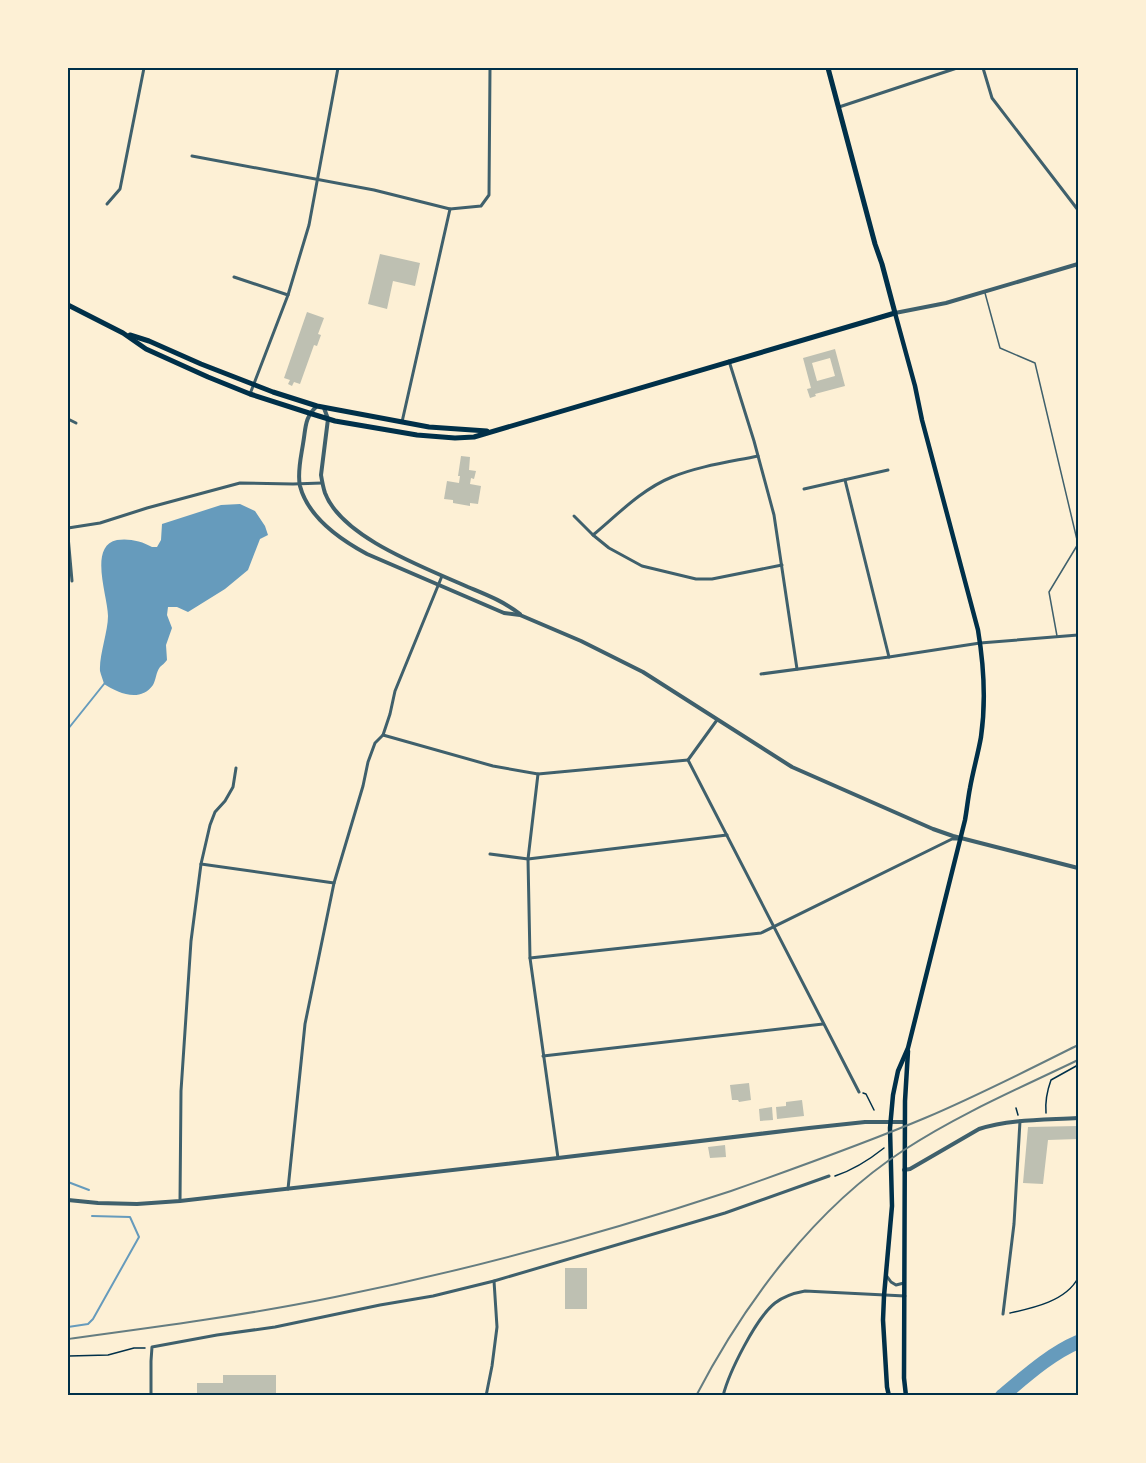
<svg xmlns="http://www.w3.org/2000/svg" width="1146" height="1463" font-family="Manrope,sans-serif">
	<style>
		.water { fill: #669bbc }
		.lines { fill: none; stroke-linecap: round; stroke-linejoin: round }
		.stream { stroke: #669bbc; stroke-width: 2 }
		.river { stroke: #669bbc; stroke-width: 14 }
		.building { fill: #bec0b2; fill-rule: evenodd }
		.path { stroke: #003049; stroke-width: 1.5 }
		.service { stroke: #3f606c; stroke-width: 1.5 }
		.minor { stroke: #3f606c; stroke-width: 3 }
		.tertiary { stroke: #3f606c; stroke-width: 4 }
		.secondary { stroke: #003049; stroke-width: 4.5 }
		.primary { stroke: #003049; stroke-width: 5 }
		.rail { stroke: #657d81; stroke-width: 2 }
		.neatline { fill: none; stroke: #003049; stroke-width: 2 }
	</style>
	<rect width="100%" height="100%" fill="#fdf0d5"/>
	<path class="water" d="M240 504 255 511 265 526 268 535 260 539 248 570 225 589 188 612 177 607H168L167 615 172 628 166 645 167 660C165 663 162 665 160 667 156 672 156 680 153 685 140 703 118 693 104 684 103 680 101 675 100 671 99 655 108 632 108 616 108 596 88 546 117 540 128 538 142 541 152 547H157L161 540 162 524 221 505Z"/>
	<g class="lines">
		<g class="stream">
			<polyline points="68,729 104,684"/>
			<polyline points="68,1182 89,1190"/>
			<polyline points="68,1327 88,1324 93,1319 139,1237 130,1217 92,1216"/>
		</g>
		<path class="river" d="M1002 1396C1026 1376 1050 1354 1078 1342"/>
	</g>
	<g class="building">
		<polygon points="380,254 420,263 415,286 393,281 387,309 368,304"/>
		<polygon points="307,312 324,318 318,334 321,335 317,346 314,345 300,384 294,382 292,386 288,384 290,380 284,378"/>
		<path d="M835 349 845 386 815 394 816 396 810 398 807 389 811 388 803 358ZM830 358 835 376 817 381 812 363Z"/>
		<polygon points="461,456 470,457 469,470 476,471 474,479 471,478 470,484 481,486 478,504 470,503 470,506 453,503 453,500 444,499 447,481 459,483 460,476 458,476"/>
		<polygon points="749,1083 751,1100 739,1102 738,1100 732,1100 730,1085"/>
		<polygon points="802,1100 804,1116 777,1119 776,1107 786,1106 786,1102"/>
		<polygon points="772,1107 773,1120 760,1121 759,1109"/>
		<polygon points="1078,1126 1078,1139 1048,1140 1043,1184 1023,1183 1028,1127"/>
		<polygon points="725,1145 726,1157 710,1158 708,1147"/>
		<rect x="565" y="1268" width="22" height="41"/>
		<polygon points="223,1375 276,1375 276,1396 197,1396 197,1383 223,1383"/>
	</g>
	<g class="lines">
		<g class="path">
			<polyline points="863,1093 866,1094 874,1110"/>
			<polyline points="1016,1108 1018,1115"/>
			<path d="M1046 1113C1045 1101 1047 1091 1051 1080L1078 1065"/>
			<path d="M835 1176C853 1170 869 1160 884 1148"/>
			<path d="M1010 1313C1033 1308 1066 1301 1078 1278"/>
			<polyline points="68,1358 69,1356 108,1355 134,1348 145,1348"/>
		</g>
		<polyline class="service" points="985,293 1000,348 1035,363 1078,544 1049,592 1057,636"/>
		<g class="minor">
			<polyline points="983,68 992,98 1078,210"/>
			<polyline points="839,107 957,68"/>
			<polyline points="192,156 374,190 450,209 481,206 489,195 490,68"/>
			<polyline points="107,204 120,189 144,68"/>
			<polyline points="234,277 288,295"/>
			<polyline points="729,361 754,441 774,515 797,669"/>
			<polyline points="250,394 288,295 309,225 338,68"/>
			<polyline points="68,419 76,423"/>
			<polyline points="402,422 450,209"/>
			<path d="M758 456C729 462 699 466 672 477 642 489 617 515 593 535L609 548 642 566 696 579H712L782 565"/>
			<polyline points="845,480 889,657"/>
			<polyline points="804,489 888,470"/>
			<polyline points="574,516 593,535"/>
			<polyline points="68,528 100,523 147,508 240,483 293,484 322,483"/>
			<polyline points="68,536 72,581"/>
			<polyline points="761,674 889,657 980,643 1078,635"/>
			<polyline points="717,720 688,760 859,1092"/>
			<polyline points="383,735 493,766 538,774 688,760"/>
			<polyline points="538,774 528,859 530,958 558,1158"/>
			<polyline points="490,854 528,859 727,835"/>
			<polyline points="201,864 334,883"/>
			<polyline points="530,958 761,933 952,839 958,839"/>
			<polyline points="543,1056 823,1024"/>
			<polyline points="288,1189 305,1024 334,883 363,786 368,762 375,743 383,735 390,714 395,691 442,576"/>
			<polyline points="180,1201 181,1091 191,941 201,864 210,825 215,812 225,801 233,787 236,768"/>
			<polyline points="886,1275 891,1282 896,1285 904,1283"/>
			<polyline points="1003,1314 1014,1224 1020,1121"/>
			<polyline points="151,1396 151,1361 152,1347 217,1335 275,1327 380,1305 433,1296 494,1281 725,1213 829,1176"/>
			<polyline points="486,1396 492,1366 497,1327 494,1281"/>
			<path d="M723 1396C729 1372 756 1318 775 1303 784 1296 794 1293 805 1291L905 1296"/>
		</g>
		<g class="tertiary">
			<polyline points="895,313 946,303 1078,264"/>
			<path d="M317 406C304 418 306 428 303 444 301 457 297 473 300 486 308 517 341 540 367 554L504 613 520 615 581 641 643 672 792 767 933 829 953 836 1078 868"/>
			<path d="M324 408 328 419 321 475C322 481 323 487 325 493 342 538 426 568 468 587 487 595 503 601 520 614"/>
			<path d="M904 1170 910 1169 979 1129C1010 1119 1045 1120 1078 1118"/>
			<polyline points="68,1200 98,1203 137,1204 180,1201 558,1158 809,1128 865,1122 905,1122"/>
		</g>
		<g class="secondary">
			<path d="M889 1396 887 1387 883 1320 884 1296 892 1206 890 1128 893 1095 898 1071 908 1048 965 820C967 809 968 798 970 788 973 771 978 754 981 737 986 702 984 666 978 630L922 420 915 386 895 313"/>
			<polyline points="906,1396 904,1378 905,1101 908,1051"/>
		</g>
		<g class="primary">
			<polyline points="68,305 123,333 146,349 208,377 250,394 309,413 335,421 417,435 455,438 474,437 895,313 882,264 875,244 828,68"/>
			<polyline points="130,335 149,341 201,364 273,392 317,406 429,427 487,431"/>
		</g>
		<g class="rail">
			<path d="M68 1339C157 1327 247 1315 335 1297 469 1270 601 1234 731 1191 796 1168 861 1145 925 1118 977 1096 1028 1070 1078 1045"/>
			<path d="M696 1396C745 1302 815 1208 904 1150 959 1114 1020 1088 1078 1060"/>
		</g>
	</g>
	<rect width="1146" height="1463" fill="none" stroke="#fdf0d5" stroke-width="138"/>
	<rect x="69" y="69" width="1008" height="1325" class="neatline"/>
</svg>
